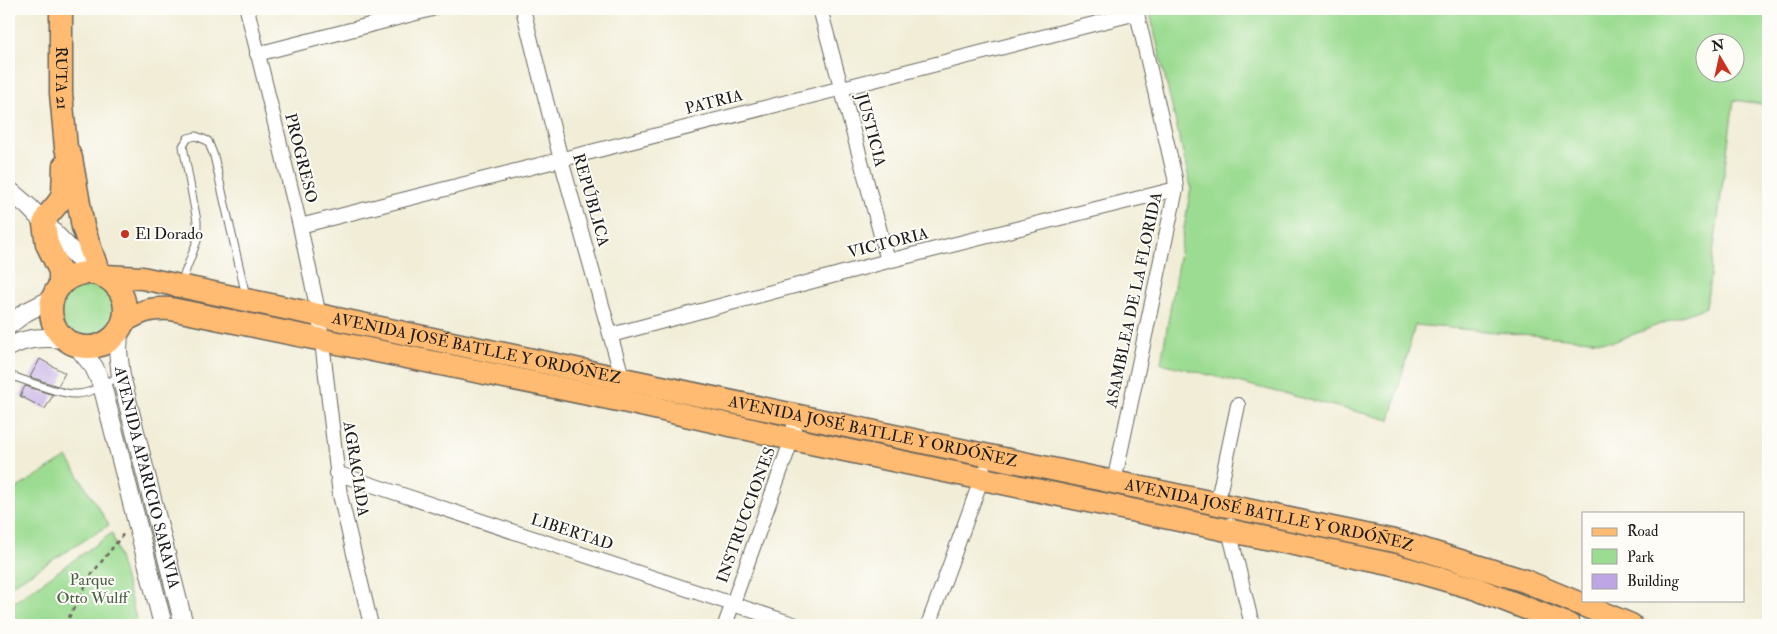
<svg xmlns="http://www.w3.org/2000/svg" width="1777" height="634" font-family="'IM FELL Double Pica',serif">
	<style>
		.green { fill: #9cdc92; stroke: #5c7c57; fill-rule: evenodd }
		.building { fill: #bea5e4 }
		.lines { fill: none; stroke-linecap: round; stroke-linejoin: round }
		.service-casing { stroke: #67655d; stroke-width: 9 }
		.minor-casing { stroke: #67655d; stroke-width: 16 }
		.tertiary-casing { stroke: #67655d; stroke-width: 20 }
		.primary-casing { stroke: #67655d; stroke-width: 25 }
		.path { stroke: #67655d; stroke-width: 2.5; stroke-dasharray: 4 4; stroke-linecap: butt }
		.service { stroke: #fff; stroke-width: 7 }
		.minor { stroke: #fff; stroke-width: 14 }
		.tertiary { stroke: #fff; stroke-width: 18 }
		.primary { stroke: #ffbb71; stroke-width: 22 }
		.poi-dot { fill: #c8321e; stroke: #fdfcf7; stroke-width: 2 }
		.labels { text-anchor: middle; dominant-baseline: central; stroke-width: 4; stroke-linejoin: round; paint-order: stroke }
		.street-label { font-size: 16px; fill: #1c1c1c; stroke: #fdfcf7 }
		.poi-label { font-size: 16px; fill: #1c1c1c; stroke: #fdfcf7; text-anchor: start }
		.park-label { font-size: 16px; fill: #495f45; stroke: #fdfcf7 }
	</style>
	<rect width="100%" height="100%" fill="#fdfcf7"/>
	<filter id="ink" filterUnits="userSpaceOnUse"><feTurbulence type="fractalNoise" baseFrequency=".02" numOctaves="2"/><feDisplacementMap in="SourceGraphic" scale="10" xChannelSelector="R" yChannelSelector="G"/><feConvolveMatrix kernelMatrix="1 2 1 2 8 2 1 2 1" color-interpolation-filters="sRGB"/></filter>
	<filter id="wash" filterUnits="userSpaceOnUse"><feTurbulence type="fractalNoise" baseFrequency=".0096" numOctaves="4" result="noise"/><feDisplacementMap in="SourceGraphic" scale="20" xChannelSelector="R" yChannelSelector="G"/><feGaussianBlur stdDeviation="1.12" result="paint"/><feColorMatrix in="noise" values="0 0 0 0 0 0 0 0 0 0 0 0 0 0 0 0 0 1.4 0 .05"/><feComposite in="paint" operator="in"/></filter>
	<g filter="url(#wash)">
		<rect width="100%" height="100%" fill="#f1edd7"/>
		<g class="green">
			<path d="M1149 9H1768V105L1734 100 1706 307 1613 342 1415 325 1390 420 1161 363 1191 187ZM1704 42H1734V72H1704Z"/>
			<circle cx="88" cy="310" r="29"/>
			<polygon points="67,457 109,525 9,587 9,493"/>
			<polygon points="112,533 138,625 9,625 9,606"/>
		</g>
		<g id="blocks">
			<g class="building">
				<polygon points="40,359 65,373 58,386 30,377"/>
				<polygon points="25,386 53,395 45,409 20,396"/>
			</g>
		</g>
	</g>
	<g filter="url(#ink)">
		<use href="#blocks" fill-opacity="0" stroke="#67655d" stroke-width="1"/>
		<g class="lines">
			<defs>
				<g id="service">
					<polyline points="181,283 197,241 197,221 183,146 188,138 196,136 208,141 214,156 246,296"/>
					<path d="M9 375C25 380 61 395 76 394 91 394 107 383 119 376"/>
				</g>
				<g id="minor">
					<polyline points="247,9 300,226 319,316 340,495 371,625"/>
					<polyline points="523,9 561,160 623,380 623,385"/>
					<polyline points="820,9 888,261"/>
					<polyline points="257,54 432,9"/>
					<polyline points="300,226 1137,13"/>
					<polyline points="611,335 888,261 1176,189"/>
					<polyline points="336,473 796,625"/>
					<polyline points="1114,482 1176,189 1175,178 1136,9"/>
					<polyline points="1217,504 1238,405"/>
					<polyline points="1230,525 1229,530 1252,625"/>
					<polyline points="725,625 792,439 796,415"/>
					<polyline points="928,625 984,472"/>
				</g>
				<g id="tertiary">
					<polyline points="9,190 29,207 93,273"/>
					<polyline points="9,325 26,312 52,299"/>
					<path id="s1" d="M119 330 118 351 121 376 184 625"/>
					<polyline points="76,345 94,367 102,385 163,625"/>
					<path d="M9 347C27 337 45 337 65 339"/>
				</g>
				<g id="primary">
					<path id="s2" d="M61 9V93L66 148 71 158 83 227 99 274"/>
					<circle cx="88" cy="310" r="37"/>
					<path id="s3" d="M105 276 142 278 1399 542 1525 581 1631 625"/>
					<polyline points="60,285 60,271 47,244 44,224 48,215 59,202 63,193 64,166"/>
					<path d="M123 322C141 311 150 308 171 309L623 401 792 439 1394 565 1477 589 1569 625"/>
				</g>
			</defs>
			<use href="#service" class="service-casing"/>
			<use href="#minor" class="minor-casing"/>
			<use href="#tertiary" class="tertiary-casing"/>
			<use href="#primary" class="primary-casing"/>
			<polyline class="path" points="65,625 91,575 125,532"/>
			<use href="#service" class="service"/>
			<use href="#minor" class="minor"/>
			<use href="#tertiary" class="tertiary"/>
			<use href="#primary" class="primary"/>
		</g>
	</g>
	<circle class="poi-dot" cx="125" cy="234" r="5"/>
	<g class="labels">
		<g class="street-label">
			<text stroke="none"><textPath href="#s2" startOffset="69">RUTA 21</textPath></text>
			<text transform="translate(714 102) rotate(-14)">PATRIA</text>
			<text transform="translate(871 130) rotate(75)">JUSTICIA</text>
			<text transform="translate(301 158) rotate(76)">PROGRESO</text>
			<text transform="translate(591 200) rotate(74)">REPÚBLICA</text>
			<text transform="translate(888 243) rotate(-14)">VICTORIA</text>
			<text transform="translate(1134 300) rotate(-78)">ASAMBLEA DE LA FLORIDA</text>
			<text stroke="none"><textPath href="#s3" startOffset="379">AVENIDA JOSÉ BATLLE Y ORDÓÑEZ</textPath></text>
			<text stroke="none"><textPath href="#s3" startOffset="784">AVENIDA JOSÉ BATLLE Y ORDÓÑEZ</textPath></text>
			<text transform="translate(356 469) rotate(81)">AGRACIADA</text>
			<text stroke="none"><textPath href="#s1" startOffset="151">AVENIDA APARICIO SARAVIA</textPath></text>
			<text transform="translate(746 515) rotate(-70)">INSTRUCCIONES</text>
			<text stroke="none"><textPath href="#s3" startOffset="1189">AVENIDA JOSÉ BATLLE Y ORDÓÑEZ</textPath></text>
			<text transform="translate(572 532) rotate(18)">LIBERTAD</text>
		</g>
		<g class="poi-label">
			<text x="135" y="234">El Dorado</text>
		</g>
		<g class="park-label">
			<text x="92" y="580">Parque<tspan x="92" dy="18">Otto Wulff</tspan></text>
		</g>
	</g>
	<rect width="1777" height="634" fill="none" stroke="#fdfcf7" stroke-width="30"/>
	<rect x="1582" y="512" width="162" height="90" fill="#fdfcf7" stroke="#a3a29f"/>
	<rect x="1592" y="528" width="25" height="8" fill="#ffbb71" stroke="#a3a29f"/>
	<text x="1627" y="536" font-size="15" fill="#1c1c1c">Road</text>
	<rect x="1592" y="549" width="25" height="15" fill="#9cdc92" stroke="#a3a29f"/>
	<text x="1627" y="562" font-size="15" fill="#1c1c1c">Park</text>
	<rect x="1592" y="574" width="25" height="15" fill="#bea5e4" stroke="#a3a29f"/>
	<text x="1627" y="586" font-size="15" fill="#1c1c1c">Building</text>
	<g transform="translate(1720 58) rotate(351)"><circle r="24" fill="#fdfcf7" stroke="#a3a29f"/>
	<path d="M0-4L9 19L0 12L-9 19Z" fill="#c8321e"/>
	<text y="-8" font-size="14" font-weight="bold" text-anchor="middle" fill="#1c1c1c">N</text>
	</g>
</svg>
